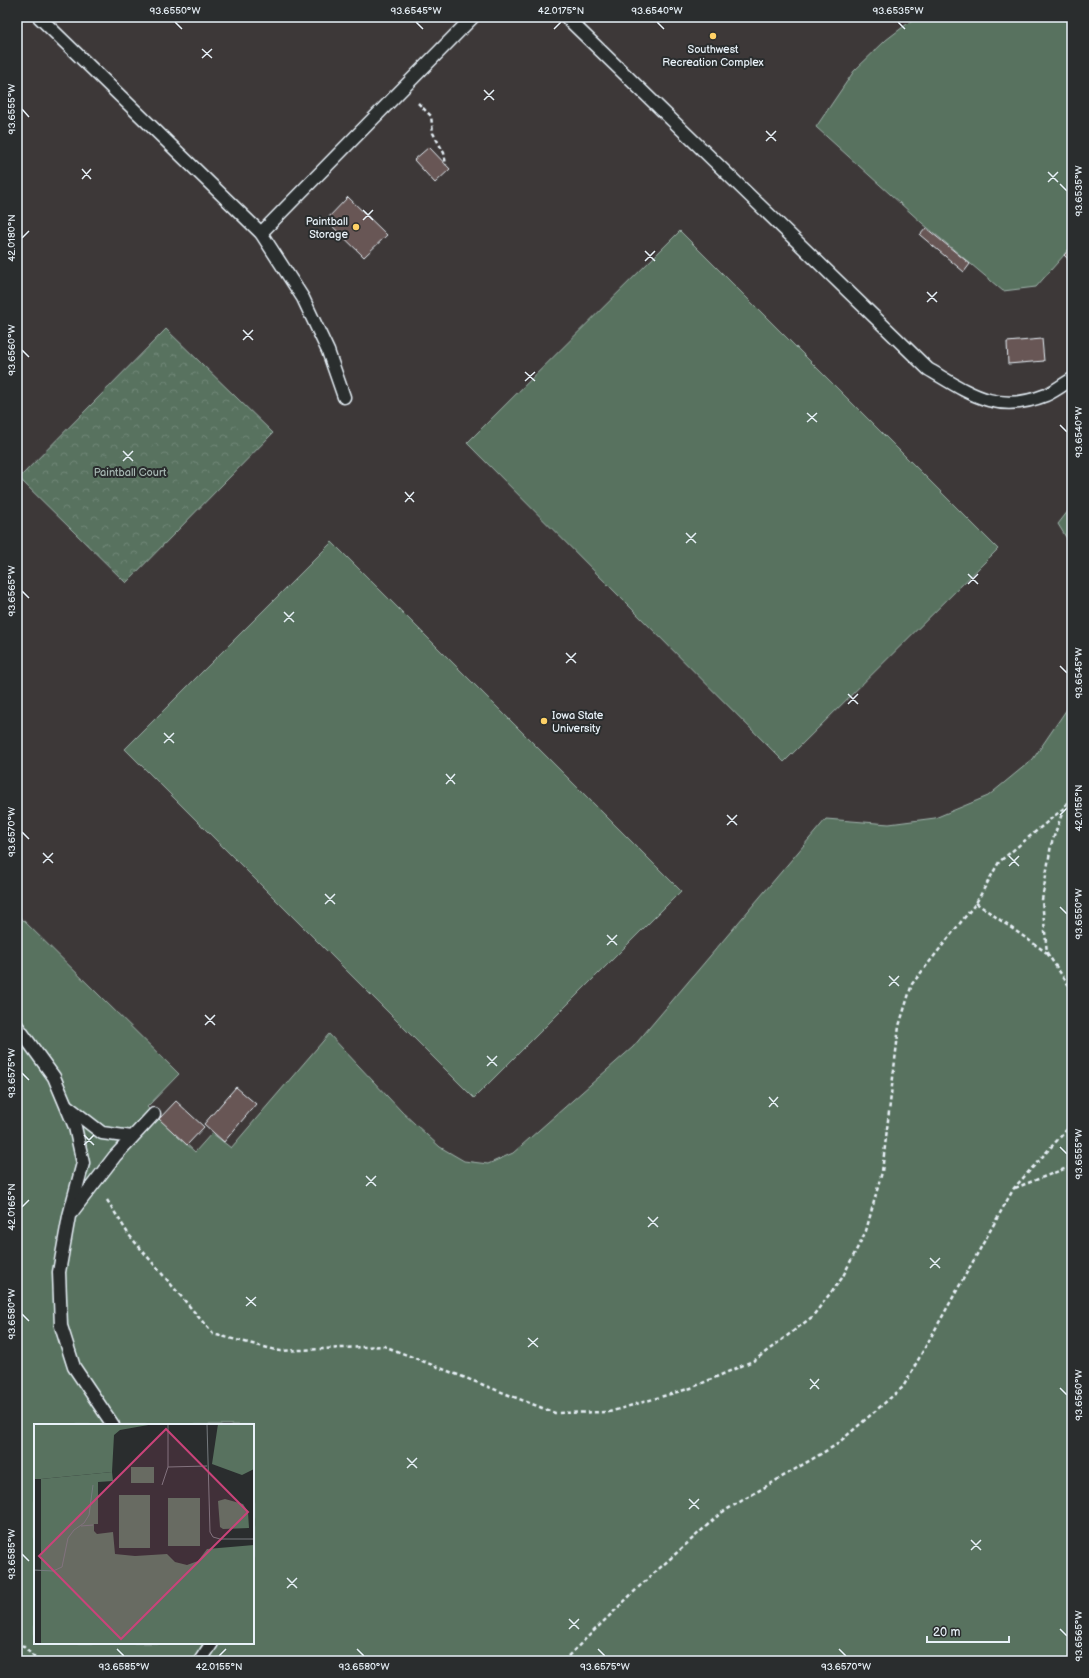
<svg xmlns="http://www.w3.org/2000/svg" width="1089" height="1678" font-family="'Balsamiq Sans',sans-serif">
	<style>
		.built { fill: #3d3939; fill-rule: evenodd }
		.forest { fill: url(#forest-crowns); stroke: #a0b2ac }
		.pitch { fill: #58725f; stroke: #a0b2ac; fill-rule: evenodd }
		.building { fill: #685654; stroke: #e8f1f8 }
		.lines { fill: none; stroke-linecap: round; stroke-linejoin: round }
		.service-casing { stroke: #e8f1f8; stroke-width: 15 }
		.path { stroke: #e8f1f8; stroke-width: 2.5; stroke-dasharray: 4 3; stroke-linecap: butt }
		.service { stroke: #2a2d2e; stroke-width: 12 }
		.ticks { fill: none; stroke: #e8f1f8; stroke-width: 1.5 }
		.poi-dot { fill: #ffd166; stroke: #2a2d2e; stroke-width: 1.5 }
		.labels { text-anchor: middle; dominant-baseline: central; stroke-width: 4; stroke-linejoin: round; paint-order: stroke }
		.poi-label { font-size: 11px; fill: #e8f1f8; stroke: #2a2d2e }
		.park-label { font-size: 11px; fill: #a7b8b3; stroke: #2a2d2e }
		.inset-road { fill: none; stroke: #767b7f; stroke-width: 1 }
		.view { fill: #ca437a; fill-opacity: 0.15; stroke: #ca437a; stroke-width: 2 }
		.inset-edge { fill: none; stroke: #e8f1f8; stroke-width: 2 }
		.neatline { fill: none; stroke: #e8f1f8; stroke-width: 1.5 }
		.ticks-label { font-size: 10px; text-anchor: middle; fill: #e8f1f8 }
	</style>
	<defs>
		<pattern id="forest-crowns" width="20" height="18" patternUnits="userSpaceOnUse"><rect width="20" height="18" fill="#58725f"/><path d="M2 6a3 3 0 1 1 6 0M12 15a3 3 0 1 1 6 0" fill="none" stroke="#708777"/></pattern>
	</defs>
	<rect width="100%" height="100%" fill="#2a2d2e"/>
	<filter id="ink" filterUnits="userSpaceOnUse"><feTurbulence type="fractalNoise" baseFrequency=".025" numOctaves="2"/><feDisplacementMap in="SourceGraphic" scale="8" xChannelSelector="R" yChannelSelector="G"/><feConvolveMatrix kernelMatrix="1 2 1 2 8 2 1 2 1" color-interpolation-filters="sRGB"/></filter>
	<g filter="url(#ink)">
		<path class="built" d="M17 17H1072V1661H17ZM35 1425H253V1643H35Z"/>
		<polygon class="forest" points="166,329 273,433 126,583 19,478"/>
		<g class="pitch">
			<polygon points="916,17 1072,17 1072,246 1036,287 1003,291 922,223 816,127 854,71 886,40"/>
			<polygon points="680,231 998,549 784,762 467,443"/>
			<polygon points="1072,506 1072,547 1058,524"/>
			<polygon points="332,542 681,891 474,1098 125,749"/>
			<path d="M1072 694V1661H17V914L179 1074 147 1107 195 1152 212 1133 231 1148 329 1034 402 1112 440 1147 464 1161 488 1164 513 1153 633 1047 826 819 889 824 935 818 988 796 1033 759 1069 706ZM35 1425H253V1643H35Z"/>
		</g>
		<g class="building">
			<polygon points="429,147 450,169 435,183 414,160"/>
			<polygon points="348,197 387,235 364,257 326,220"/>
			<polygon points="926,228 970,264 964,272 920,235"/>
			<polygon points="1072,246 1072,259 1070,261 1064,255"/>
			<polygon points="1042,339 1044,361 1008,364 1007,342"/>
			<polygon points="236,1087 256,1104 224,1142 204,1124"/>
			<polygon points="176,1101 204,1127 187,1145 159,1119"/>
		</g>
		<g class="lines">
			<defs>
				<g id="service">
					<polyline points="39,17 261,233 303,298 328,351 344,397"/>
					<path d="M566 17 928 369C969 393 996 415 1046 395 1055 391 1064 384 1072 379"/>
					<polyline points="261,233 473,17"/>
					<polyline points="17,1026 54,1077 75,1127 83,1163 69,1216 59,1272 61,1326 74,1367 113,1425"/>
					<polyline points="67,1106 102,1133 132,1137"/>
					<polyline points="72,1212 115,1156 154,1114"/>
					<polyline points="200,1661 212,1643"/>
				</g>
			</defs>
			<use href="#service" class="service-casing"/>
			<g class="path">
				<polyline points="418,103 431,116 433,133 444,153 446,165"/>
				<polyline points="976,903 1047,953 1042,900 1051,845 1064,808"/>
				<polyline points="1047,953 1072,990"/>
				<polyline points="1015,1188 1072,1166"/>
				<polyline points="107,1200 129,1235 213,1334 280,1351 384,1346 555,1413 609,1412 691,1388 755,1360 812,1317 842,1278 866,1231 882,1172 899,1026 912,984 976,903 999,862 1064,808 1072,794"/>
				<polyline points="17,1640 38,1661"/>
				<polyline points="563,1661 642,1584 721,1513 836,1445 903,1387 1014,1188 1072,1124"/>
			</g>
			<use href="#service" class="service"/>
		</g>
	</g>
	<path class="ticks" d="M175 22 182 29M416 22 423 29M657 22 664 29M898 22 905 29M554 29 561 22M202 49 212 58M202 58 212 49M484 90 494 100M484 100 494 90M22 109 29 117M766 131 776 141M766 141 776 131M82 169 91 179M1048 172 1058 182M82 179 91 169M1048 182 1058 172M1060 184 1067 191M363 210 373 220M363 220 373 210M22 238 29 231M645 251 655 261M645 261 655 251M927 292 937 302M927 302 937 292M243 330 253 340M243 340 253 330M22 350 29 357M525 372 535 381M525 381 535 372M807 413 817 422M807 422 817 413M1060 425 1067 432M123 451 133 461M123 461 133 451M405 492 414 502M405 502 414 492M686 533 696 543M686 543 696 533M968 574 978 584M968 584 978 574M22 591 29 598M284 612 294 622M284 622 294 612M566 653 576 663M566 663 576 653M1060 666 1067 673M848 694 858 704M848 704 858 694M164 733 174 743M164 743 174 733M446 774 455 784M446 784 455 774M727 815 737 825M1060 815 1067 808M727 825 737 815M22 832 29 839M43 853 53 863M1009 856 1019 866M43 863 53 853M1009 866 1019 856M325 894 335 904M325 904 335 894M1060 907 1067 914M607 935 617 945M607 945 617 935M889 976 899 986M889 986 899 976M205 1015 215 1025M205 1025 215 1015M487 1056 497 1066M487 1066 497 1056M22 1073 29 1080M769 1097 778 1107M769 1107 778 1097M84 1135 94 1145M84 1145 94 1135M1060 1147 1067 1154M366 1176 376 1186M366 1186 376 1176M22 1207 29 1200M648 1217 658 1227M648 1227 658 1217M930 1258 940 1268M930 1268 940 1258M246 1297 256 1306M246 1306 256 1297M22 1314 29 1321M528 1338 538 1347M528 1347 538 1338M810 1379 819 1389M1060 1388 1067 1395M810 1389 819 1379M407 1458 417 1468M407 1468 417 1458M689 1499 699 1509M689 1509 699 1499M971 1540 981 1550M971 1550 981 1540M22 1554 29 1561M287 1578 297 1588M287 1588 297 1578M569 1619 579 1629M569 1629 579 1619M1060 1629 1067 1636M117 1649 124 1656M357 1649 364 1656M598 1649 605 1656M839 1649 846 1656M219 1656 226 1649"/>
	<g class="poi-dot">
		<circle cx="713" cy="36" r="4"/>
		<circle cx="356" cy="227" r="4"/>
		<circle cx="544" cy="721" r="4"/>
	</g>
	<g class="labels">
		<g class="poi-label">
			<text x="713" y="49">Southwest<tspan x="713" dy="13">Recreation Complex</tspan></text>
			<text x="348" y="221" text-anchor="end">Paintball<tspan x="348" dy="13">Storage</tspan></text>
			<text x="552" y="715" text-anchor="start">Iowa State<tspan x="552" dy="13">University</tspan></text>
		</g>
		<g class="park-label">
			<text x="130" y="472">Paintball Court</text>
		</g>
	</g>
	<g transform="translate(34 1424)">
		<rect width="220" height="220" fill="#2a2d2e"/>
		<path d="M0 0H120L86 6 80 11 78 48 7 55H0ZM97 43H120V59H97Z" fill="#58725f"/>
		<path d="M184 0 220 1V45L208 51 178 40ZM78 48 79 57 64 58V100H60V107L63 110 79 108 81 130 101 132 133 130 141 138 153 141 164 137 173 125 220 121V220H7V55ZM85 71H116V124H85ZM134 74H166V122H134ZM191 75 209 80 214 88 215 104 189 105 186 103 184 77Z" fill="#58725f"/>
		<path class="inset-road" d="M173 0 176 108 179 113 186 115H220M134 43 173 42M128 61 134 43V0M47 102 59 101M0 146 19 147 28 143 34 114 40 106 50 99 55 91 59 61"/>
		<path class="view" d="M132 5 214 88 87 215 5 132Z"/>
		<rect width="220" height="220" class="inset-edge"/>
	</g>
	<rect width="1089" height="1678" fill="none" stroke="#2a2d2e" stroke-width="44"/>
	<path d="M927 1636v6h82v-6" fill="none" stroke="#e8f1f8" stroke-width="2"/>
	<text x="933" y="1636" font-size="12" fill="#e8f1f8" stroke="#2a2d2e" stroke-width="3" paint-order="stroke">20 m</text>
	<rect x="22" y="22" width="1045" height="1634" class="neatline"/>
	<g class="ticks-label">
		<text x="175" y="14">93.6550°W</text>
		<text x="416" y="14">93.6545°W</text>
		<text x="561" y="14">42.0175°N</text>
		<text x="657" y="14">93.6540°W</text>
		<text x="898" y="14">93.6535°W</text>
		<text transform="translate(11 109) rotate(-90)" y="4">93.6555°W</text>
		<text transform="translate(1078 191) rotate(-90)" y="4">93.6535°W</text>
		<text transform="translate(11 238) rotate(-90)" y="4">42.0180°N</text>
		<text transform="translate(11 350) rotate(-90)" y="4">93.6560°W</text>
		<text transform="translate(1078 432) rotate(-90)" y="4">93.6540°W</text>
		<text transform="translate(11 591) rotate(-90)" y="4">93.6565°W</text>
		<text transform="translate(1078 673) rotate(-90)" y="4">93.6545°W</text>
		<text transform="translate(1078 808) rotate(-90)" y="4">42.0155°N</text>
		<text transform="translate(11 832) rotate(-90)" y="4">93.6570°W</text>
		<text transform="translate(1078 914) rotate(-90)" y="4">93.6550°W</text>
		<text transform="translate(11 1073) rotate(-90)" y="4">93.6575°W</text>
		<text transform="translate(1078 1154) rotate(-90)" y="4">93.6555°W</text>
		<text transform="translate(11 1207) rotate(-90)" y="4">42.0165°N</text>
		<text transform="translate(11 1314) rotate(-90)" y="4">93.6580°W</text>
		<text transform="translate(1078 1395) rotate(-90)" y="4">93.6560°W</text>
		<text transform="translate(11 1554) rotate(-90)" y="4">93.6585°W</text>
		<text transform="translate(1078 1636) rotate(-90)" y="4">93.6565°W</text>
		<text x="124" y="1670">93.6585°W</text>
		<text x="219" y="1670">42.0155°N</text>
		<text x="364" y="1670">93.6580°W</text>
		<text x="605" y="1670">93.6575°W</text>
		<text x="846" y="1670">93.6570°W</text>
	</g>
</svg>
